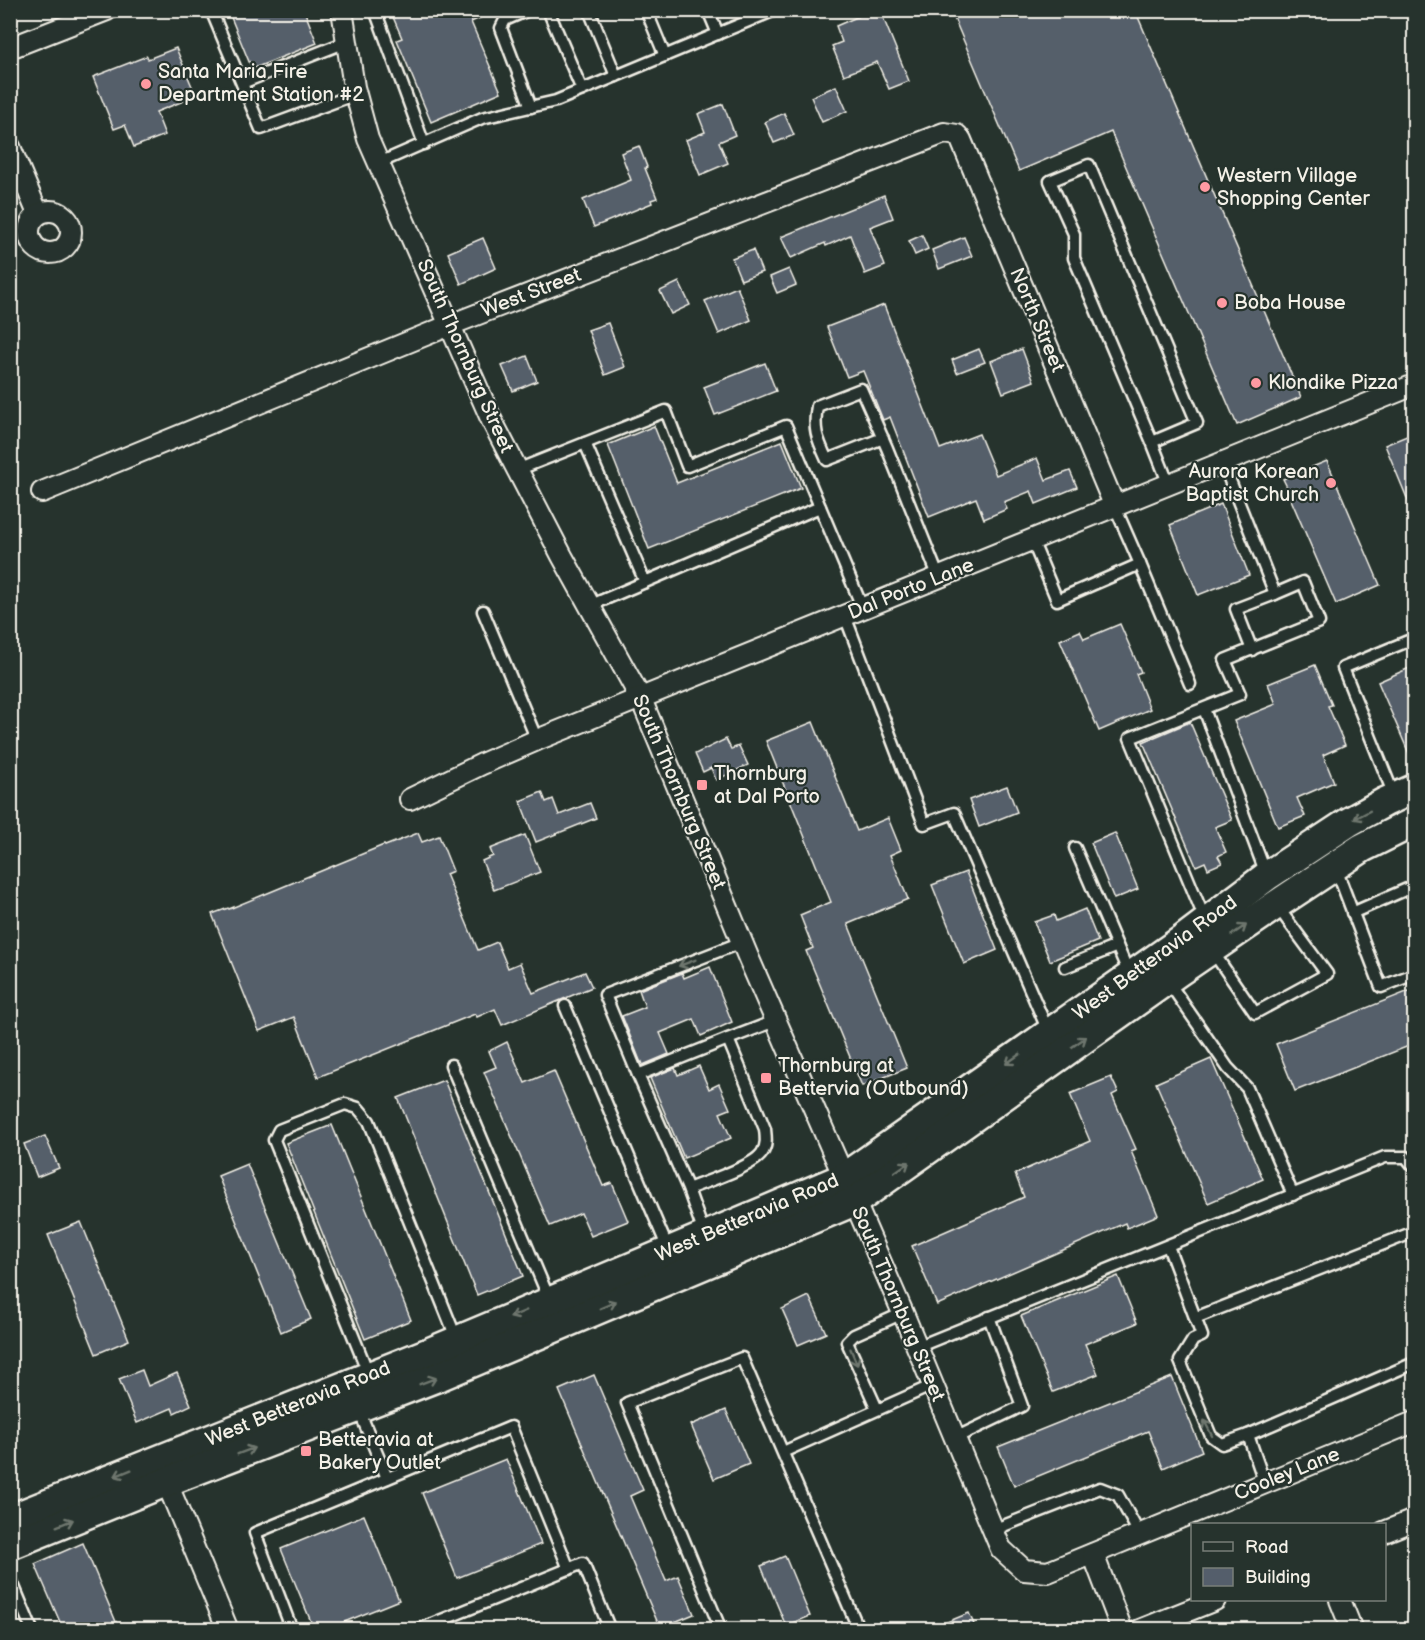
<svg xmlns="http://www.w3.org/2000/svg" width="1425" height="1640" font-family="'Balsamiq Sans',sans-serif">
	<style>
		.building { fill: #545e6b; stroke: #f4f1e8; stroke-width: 1.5 }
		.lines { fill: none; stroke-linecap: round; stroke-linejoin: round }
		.service-casing { stroke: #f4f1e8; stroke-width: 15 }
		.minor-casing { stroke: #f4f1e8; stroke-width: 24 }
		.secondary-casing { stroke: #f4f1e8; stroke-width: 33 }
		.service { stroke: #26332d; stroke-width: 10 }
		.minor { stroke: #26332d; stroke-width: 20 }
		.secondary { stroke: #26332d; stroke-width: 28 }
		.oneway { stroke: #6e766e }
		.poi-dot { fill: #ff9aa2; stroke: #26332d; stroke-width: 2 }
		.labels { text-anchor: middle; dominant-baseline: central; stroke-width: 4.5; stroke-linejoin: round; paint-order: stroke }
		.poi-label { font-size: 20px; fill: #f4f1e8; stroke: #26332d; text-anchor: start }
		.street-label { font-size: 20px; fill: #f4f1e8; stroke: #26332d }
	</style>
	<rect width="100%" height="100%" fill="#26332d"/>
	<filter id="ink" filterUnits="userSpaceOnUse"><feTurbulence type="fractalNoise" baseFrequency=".0167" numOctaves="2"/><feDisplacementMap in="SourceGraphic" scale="12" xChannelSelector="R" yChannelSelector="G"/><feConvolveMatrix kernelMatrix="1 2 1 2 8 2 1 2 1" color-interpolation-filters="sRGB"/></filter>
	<g filter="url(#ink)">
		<g class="building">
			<polygon points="228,10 304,10 317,43 252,69"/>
			<polygon points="390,10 498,10 471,22 501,92 431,122 397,40 402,38"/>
			<polygon points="873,10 880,10 909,81 889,89 877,62 844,75 832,46 842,42 836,26"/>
			<polygon points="972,10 1135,10 1301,397 1237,425 1111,132 1019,171 954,18"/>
			<polygon points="176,48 196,96 156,112 165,135 134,147 125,125 114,129 93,77 147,56 148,59"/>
			<polygon points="836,86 847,111 822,122 811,97"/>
			<polygon points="723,104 735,135 719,142 728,163 700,175 686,140 705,132 698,114"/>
			<polygon points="784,113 794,135 774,143 765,122"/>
			<polygon points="639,146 647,167 645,168 657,198 651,200 652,203 594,227 583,200 631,180 621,153"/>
			<polygon points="884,195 893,218 870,227 885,266 865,274 850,235 826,246 825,243 791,258 781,237"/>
			<polygon points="922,235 928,249 915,255 909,241"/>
			<polygon points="964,237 972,256 939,269 932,250"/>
			<polygon points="483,238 496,268 461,284 448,253"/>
			<polygon points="753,250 762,272 741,280 732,258"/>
			<polygon points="789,269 796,285 777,293 770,277"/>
			<polygon points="679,282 690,305 671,314 660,291"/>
			<polygon points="737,287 751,320 719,334 705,301"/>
			<polygon points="884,305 940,449 979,434 996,475 1037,458 1046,480 1070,471 1077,487 1036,504 1031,491 1004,502 1007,509 984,519 976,498 929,517 890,417 883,420 863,371 847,377 827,327"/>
			<polygon points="608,323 625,367 605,375 588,330"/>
			<polygon points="979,349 985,362 957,373 952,360"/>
			<polygon points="1022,349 1034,381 1003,393 991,361"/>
			<polygon points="527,356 537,381 513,391 502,366"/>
			<polygon points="765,363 776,391 715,415 704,387"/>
			<polygon points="654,426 677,483 782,441 801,488 649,549 608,445"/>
			<polygon points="1414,433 1414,515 1385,445"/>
			<polygon points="1327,461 1380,585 1336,604 1286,488 1287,487 1283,479"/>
			<polygon points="1221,504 1249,575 1198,595 1170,525"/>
			<polygon points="1120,624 1141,672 1136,674 1150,709 1099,731 1060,640 1080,631 1084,639"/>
			<polygon points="1315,665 1332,705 1328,706 1345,745 1323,755 1334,782 1297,798 1305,816 1278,827 1234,721 1276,704 1268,684"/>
			<polygon points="1414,666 1414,765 1378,682"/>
			<polygon points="813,722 857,831 888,818 901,850 890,855 908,899 848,924 907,1068 862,1086 806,951 813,948 800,915 831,902 766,741"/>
			<polygon points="1190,722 1232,820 1215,827 1226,852 1218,856 1222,863 1208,869 1205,862 1196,866 1143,742"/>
			<polygon points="726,739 731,749 739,746 748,765 716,780 711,768 703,772 695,754"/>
			<polygon points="1007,786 1017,812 979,827 969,800"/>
			<polygon points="542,792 546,802 553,799 559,815 590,803 596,818 536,842 520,801"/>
			<polygon points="418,833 422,842 439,836 453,871 446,874 478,950 497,942 508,968 520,963 533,993 585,972 592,987 502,1025 495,1009 477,1017 475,1014 318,1077 294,1017 259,1031 212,914 228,908 229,909 384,845 385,846"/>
			<polygon points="1115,833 1138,889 1114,899 1091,843"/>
			<polygon points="525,835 540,872 494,890 482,861 493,856 490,849"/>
			<polygon points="966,872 997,950 964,964 932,885"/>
			<polygon points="1085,909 1098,941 1050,961 1034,922 1054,915 1056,921"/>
			<polygon points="710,967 732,1022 701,1036 694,1019 660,1033 669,1054 643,1065 642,1062 641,1063 622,1016 645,1007 639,990 682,973 684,978"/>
			<polygon points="1414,989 1414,1044 1295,1091 1276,1044"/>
			<polygon points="507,1042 525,1083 554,1071 603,1186 612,1183 628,1221 591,1236 581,1213 550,1226 484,1072 496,1067 489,1051"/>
			<polygon points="1211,1059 1263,1179 1208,1203 1156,1083"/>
			<polygon points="699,1066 709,1089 719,1084 730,1109 720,1113 731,1138 684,1158 650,1078 675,1068 678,1075"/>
			<polygon points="1111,1077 1118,1092 1112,1095 1136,1149 1131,1151 1158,1215 1127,1228 1125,1223 937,1305 912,1246 1024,1197 1015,1174 1090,1141 1070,1094"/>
			<polygon points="444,1080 523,1276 477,1295 398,1098"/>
			<polygon points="332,1125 411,1320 365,1339 286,1143"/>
			<polygon points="45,1136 59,1168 37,1177 24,1144"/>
			<polygon points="247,1164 311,1319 281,1332 218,1176"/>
			<polygon points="81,1222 129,1340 96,1354 48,1235"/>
			<polygon points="1118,1276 1137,1323 1085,1344 1098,1374 1053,1392 1021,1316"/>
			<polygon points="809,1296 826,1333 798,1345 782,1309"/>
			<polygon points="142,1370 148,1386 177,1373 191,1405 174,1413 172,1408 137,1423 119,1379"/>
			<polygon points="594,1375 643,1490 630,1496 666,1581 678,1576 694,1614 660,1628 559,1390"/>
			<polygon points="1172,1377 1202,1451 1163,1468 1148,1431 1014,1486 998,1447"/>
			<polygon points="726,1410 749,1464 714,1479 691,1425"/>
			<polygon points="506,1459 541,1544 457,1578 422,1493"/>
			<polygon points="364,1515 399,1600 327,1629 314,1629 281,1549"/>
			<polygon points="83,1543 119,1629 63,1629 35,1564"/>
			<polygon points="785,1556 810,1616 786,1626 761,1566"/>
			<polygon points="969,1613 976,1629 930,1629"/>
		</g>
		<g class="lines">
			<defs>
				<g id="service">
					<polyline points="211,10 261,129 356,94"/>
					<polyline points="375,10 424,144"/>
					<polyline points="528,10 505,20 501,28 531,107"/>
					<polyline points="548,10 582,90"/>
					<polyline points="589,10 616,76"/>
					<polyline points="646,10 665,56"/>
					<polyline points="708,10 718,34"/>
					<polyline points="242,83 346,42"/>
					<polyline points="379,163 482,118 556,101 775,10"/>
					<path d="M883 438 827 460C817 438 813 430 817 406L861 389 887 448 939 578"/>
					<polyline points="1152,442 1074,258 1074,234 1050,181 1089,165 1197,423 1152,442 1169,485"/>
					<polyline points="585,443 645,582"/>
					<polyline points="517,470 666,411 687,466 786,426 863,609"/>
					<polyline points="1115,507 1140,564"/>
					<polyline points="1032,540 1057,600 1140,564 1190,684"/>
					<polyline points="589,606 820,507"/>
					<polyline points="483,611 537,740"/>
					<polyline points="845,616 924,824 954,813 1048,1031"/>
					<polyline points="1252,650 1236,609 1275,594"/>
					<polyline points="1204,709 1266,874"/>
					<polyline points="1395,798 1343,668 1408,641"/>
					<polyline points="1075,848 1130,976"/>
					<polyline points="1335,866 1381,987 1414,974"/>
					<polyline points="1352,913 1414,886"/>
					<polyline points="1206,922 1130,738 1240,694 1225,660 1319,622 1303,582 1275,594 1223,463"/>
					<polyline points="1211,949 1255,1013 1327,974 1277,906"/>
					<polyline points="1065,967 1117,946"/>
					<polyline points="1167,980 1228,1068 1247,1088 1293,1195"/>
					<polyline points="565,1006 669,1251"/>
					<polyline points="728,1039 775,1021"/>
					<polyline points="451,1065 550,1301"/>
					<polyline points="638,1075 605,995 742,942"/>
					<path d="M688 1189 638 1075 728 1039 765 1129C766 1138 767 1146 762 1153 753 1167 705 1182 688 1189L705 1236"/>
					<polyline points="1168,1246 1202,1336 1193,1340 1180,1361 1211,1436 1222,1444 1248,1435 1265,1484"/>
					<polyline points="1195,1318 1414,1232"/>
					<polyline points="917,1347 1385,1157 1406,1157 1414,1167"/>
					<polyline points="369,1375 274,1140 279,1130 345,1104 358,1108 369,1121 457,1340"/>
					<polyline points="358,1408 387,1478"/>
					<polyline points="877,1409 847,1342 854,1335 903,1313"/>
					<polyline points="1248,1435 1414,1363"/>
					<polyline points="955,1438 1022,1406 989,1317"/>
					<polyline points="783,1452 933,1385"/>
					<polyline points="993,1530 1100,1488 1118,1495 1140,1535"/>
					<polyline points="10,1577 32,1630"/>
					<polyline points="292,1630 255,1533 511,1427 569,1569"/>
					<polyline points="417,1630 583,1563 610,1630"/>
					<polyline points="721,1630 627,1403 742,1358 859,1630"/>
				</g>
				<g id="minor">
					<polyline points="342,10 354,87 368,139 492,421 562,556 641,699 749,959 903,1313 1001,1549 1024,1570 1048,1572 1414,1422"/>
					<polyline points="10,48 107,10"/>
					<polyline points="10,147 38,214"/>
					<circle cx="50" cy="232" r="21"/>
					<polyline points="42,492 450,325 944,133 957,135 961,140 1115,507"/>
					<polyline points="410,799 482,764 537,740 1414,385"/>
					<polyline points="162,1471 228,1630"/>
					<polyline points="1384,1532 1414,1520"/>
					<polyline points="1093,1554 1122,1630"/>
					<polyline points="1340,1600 1352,1630"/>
					<polyline points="1140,1630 1215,1600"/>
				</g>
				<g id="secondary">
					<polyline points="10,1519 430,1352 843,1178 1185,938 1267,876 1349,822 1385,802 1414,789"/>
					<polyline points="10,1545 166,1482 440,1376 855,1201 1178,972 1276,905 1362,848 1414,822"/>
				</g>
			</defs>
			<use href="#service" class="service-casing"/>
			<use href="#minor" class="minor-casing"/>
			<use href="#secondary" class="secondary-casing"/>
			<use href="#service" class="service"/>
			<use href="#minor" class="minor"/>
			<use href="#secondary" class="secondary"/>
		</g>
		<defs><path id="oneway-shaft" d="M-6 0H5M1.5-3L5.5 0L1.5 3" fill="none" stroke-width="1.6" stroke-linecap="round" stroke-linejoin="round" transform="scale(1.5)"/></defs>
		<g class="oneway">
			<use href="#oneway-shaft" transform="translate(1362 815) rotate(152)"/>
			<use href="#oneway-shaft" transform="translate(1239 930) rotate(-34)"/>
			<use href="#oneway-shaft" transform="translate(687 963) rotate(159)"/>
			<use href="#oneway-shaft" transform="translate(1079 1042) rotate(-35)"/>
			<use href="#oneway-shaft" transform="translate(1013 1059) rotate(145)"/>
			<use href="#oneway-shaft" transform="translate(902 1167) rotate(-35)"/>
			<use href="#oneway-shaft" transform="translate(608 1305) rotate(-23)"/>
			<use href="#oneway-shaft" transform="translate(518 1314) rotate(157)"/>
			<use href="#oneway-shaft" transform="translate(854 1357) rotate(67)"/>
			<use href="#oneway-shaft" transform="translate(428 1381) rotate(-21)"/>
			<use href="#oneway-shaft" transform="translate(1208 1428) rotate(-117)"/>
			<use href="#oneway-shaft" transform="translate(246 1451) rotate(-21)"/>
			<use href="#oneway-shaft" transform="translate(123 1473) rotate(158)"/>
			<use href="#oneway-shaft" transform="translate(65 1523) rotate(-22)"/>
		</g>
	</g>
	<g class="poi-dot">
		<circle cx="146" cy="84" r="6"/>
		<circle cx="1205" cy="187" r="6"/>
		<circle cx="1222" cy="303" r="6"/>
		<circle cx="1256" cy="383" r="6"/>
		<circle cx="1331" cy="483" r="6"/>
		<rect x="696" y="779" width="12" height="12" rx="3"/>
		<rect x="760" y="1072" width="12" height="12" rx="3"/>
		<rect x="300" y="1445" width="12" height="12" rx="3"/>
	</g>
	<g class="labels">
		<g class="poi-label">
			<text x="158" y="72">Santa Maria Fire<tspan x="158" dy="23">Department Station #2</tspan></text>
			<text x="1217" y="176">Western Village<tspan x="1217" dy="23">Shopping Center</tspan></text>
			<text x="1234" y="303">Boba House</text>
			<text x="1268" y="383">Klondike Pizza</text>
			<text x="1319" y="472" text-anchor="end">Aurora Korean<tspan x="1319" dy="23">Baptist Church</tspan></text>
			<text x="714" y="774">Thornburg<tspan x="714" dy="23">at Dal Porto</tspan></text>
			<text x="778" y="1066">Thornburg at<tspan x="778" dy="23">Bettervia (Outbound)</tspan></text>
			<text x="318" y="1440">Betteravia at<tspan x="318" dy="23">Bakery Outlet</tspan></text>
		</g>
		<g class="street-label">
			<text transform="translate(531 293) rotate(-21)">West Street</text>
			<text transform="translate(1037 320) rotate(67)">North Street</text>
			<text transform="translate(465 356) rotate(66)">South Thornburg Street</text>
			<text transform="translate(911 589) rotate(-22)">Dal Porto Lane</text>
			<text transform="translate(679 792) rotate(67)">South Thornburg Street</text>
			<text transform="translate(1155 958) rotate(-36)">West Betteravia Road</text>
			<text transform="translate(747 1218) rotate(-23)">West Betteravia Road</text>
			<text transform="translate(898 1304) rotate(67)">South Thornburg Street</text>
			<text transform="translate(298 1404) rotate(-22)">West Betteravia Road</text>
			<text transform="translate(1287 1474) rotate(-22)">Cooley Lane</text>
		</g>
	</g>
	<rect width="1425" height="1640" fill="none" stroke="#26332d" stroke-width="36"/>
	<rect x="18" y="18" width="1389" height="1604" fill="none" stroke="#f4f1e8" stroke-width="2" filter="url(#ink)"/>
	<rect x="1191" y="1523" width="195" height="78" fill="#26332d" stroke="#787f78" stroke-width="1.5"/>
	<rect x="1203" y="1542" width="30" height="9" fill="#26332d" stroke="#787f78" stroke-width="1.5"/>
	<text x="1245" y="1553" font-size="18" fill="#f4f1e8">Road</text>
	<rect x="1203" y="1568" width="30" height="18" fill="#545e6b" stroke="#787f78" stroke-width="1.5"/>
	<text x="1245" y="1583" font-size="18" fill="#f4f1e8">Building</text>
</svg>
